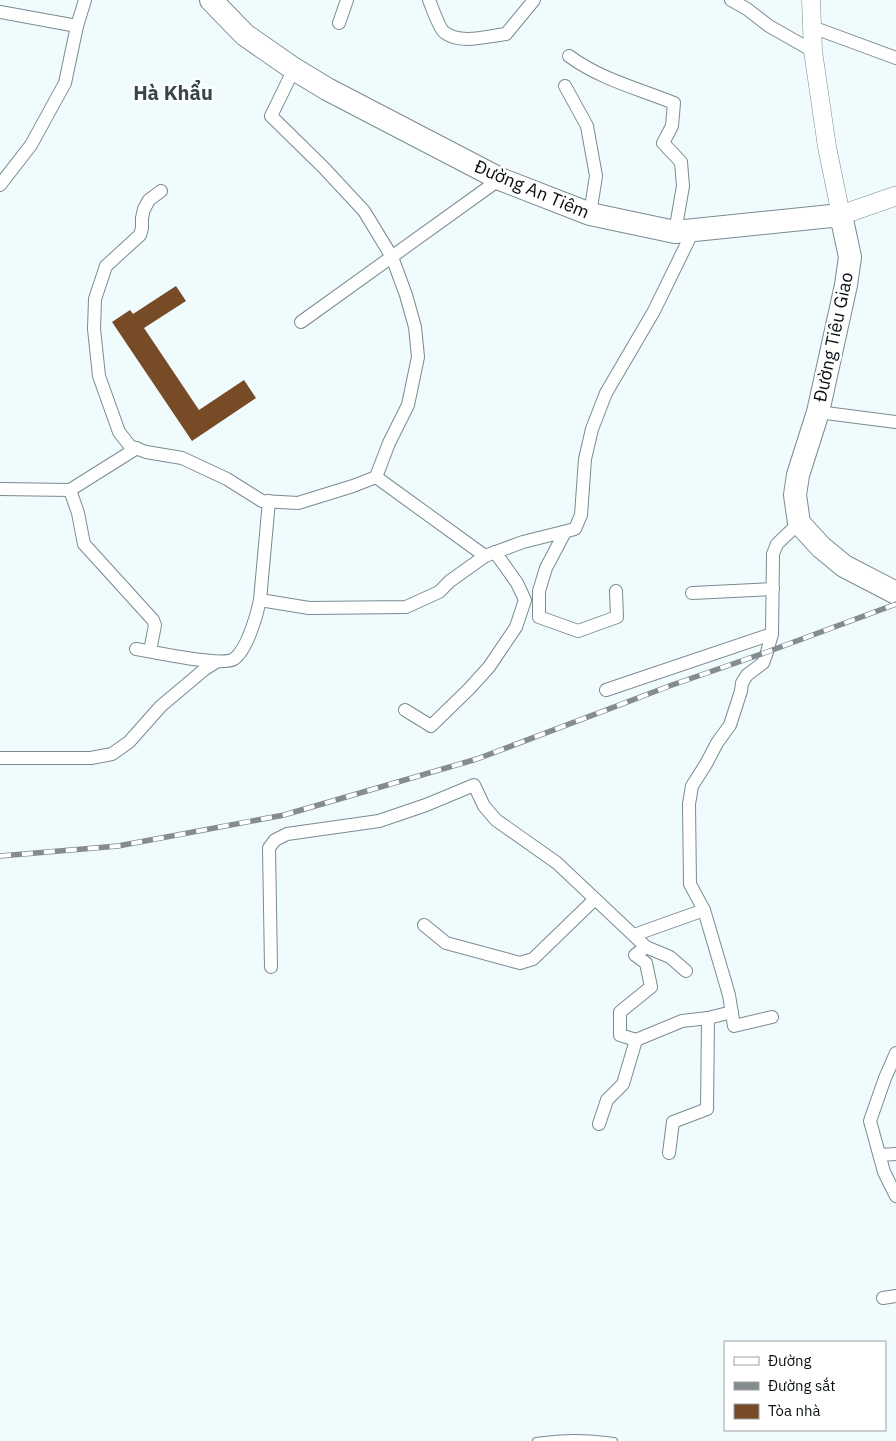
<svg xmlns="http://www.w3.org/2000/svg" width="896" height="1441" font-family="'IBM Plex Sans',sans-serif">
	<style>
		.building { fill: #764b26 }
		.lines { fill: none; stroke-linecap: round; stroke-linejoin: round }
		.lane-casing { stroke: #7a8b90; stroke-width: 8 }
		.street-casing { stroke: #7a8b90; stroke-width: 14 }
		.secondary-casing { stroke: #7a8b90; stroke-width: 19 }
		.primary-casing { stroke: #7a8b90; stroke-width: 20 }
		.highway-casing { stroke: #7a8b90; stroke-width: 24 }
		.lane { stroke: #fff; stroke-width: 6 }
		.street { stroke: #fff; stroke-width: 12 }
		.secondary { stroke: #fff; stroke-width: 18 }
		.primary { stroke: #fff; stroke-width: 19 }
		.highway { stroke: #fff; stroke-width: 22 }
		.rail-casing { stroke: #848c8f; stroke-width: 5.5 }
		.rail { stroke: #fff; stroke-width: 4; stroke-dasharray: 11; stroke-linecap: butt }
		.labels { text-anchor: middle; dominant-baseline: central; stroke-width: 5; stroke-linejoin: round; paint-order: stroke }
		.street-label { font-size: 18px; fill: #0b1113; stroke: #fff }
		.quarter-label { font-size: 20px; font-weight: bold; fill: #37464b; stroke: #fff }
	</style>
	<rect width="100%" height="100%" fill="#f0fbfe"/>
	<polygon class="building" points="176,286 186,301 144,328 199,410 244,380 256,398 192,441 112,322 130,310 133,314"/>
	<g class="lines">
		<defs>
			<path id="lane" d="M536 1441C565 1437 585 1437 614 1441"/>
			<g id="street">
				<path d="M429 0C432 7 439 28 444 32 460 45 488 36 506 34L534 0"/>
				<polyline points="731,0 747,9 769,26 813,51"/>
				<polyline points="0,12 77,26"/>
				<polyline points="339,23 347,0"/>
				<polyline points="812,27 896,58"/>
				<path d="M569 56C602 80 637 88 674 103L672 126 663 143 681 162 683 186 675 232"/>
				<polyline points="294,69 271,116 324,168 364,211 392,257 406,295 415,327 418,357 408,405 389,443 376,477"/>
				<polyline points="565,86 587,126 596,176 590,214"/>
				<polyline points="0,185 31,145 65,83 77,26 85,0"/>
				<polyline points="161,191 149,200 144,209 142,218 142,228 140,235 106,266 95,299 94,329 99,376 119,432 130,446 146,452 182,458 227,479 262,501 298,503 353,486 376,477 485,556"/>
				<polyline points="301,322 500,179"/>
				<polyline points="818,412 896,422"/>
				<polyline points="0,489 70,490 137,448"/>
				<polyline points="70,490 78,513 84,544 153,620 155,625 150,651"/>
				<polyline points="565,532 546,568 539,591 539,617 578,631 617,617 616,591"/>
				<polyline points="692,593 773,589"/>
				<polyline points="260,600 309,608 406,607 439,592 450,581 485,556 523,542 575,529 581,515 585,459 592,429 606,393 654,311 693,231"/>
				<path d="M136 649C154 652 221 667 234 659 247 650 257 615 260 600L269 501"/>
				<polyline points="606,690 772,634"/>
				<polyline points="405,710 431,726 469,689 489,667 516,627 525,600 517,583 495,552"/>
				<polyline points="0,758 91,758 112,754 129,742 161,706 205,669 216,662"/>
				<polyline points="424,925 446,943 520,963 533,959 595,899"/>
				<polyline points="634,935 704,910"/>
				<polyline points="646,947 670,957 686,971"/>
				<polyline points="271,967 269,848 275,840 287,834 379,821 426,805 474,785 484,806 496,820 557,863 646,947 635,955 646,963 651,987 620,1012 620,1035 636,1040"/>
				<polyline points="772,1017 734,1026 729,995 704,910 690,884 689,804 692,786 706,764 717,743 730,725 741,691 742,683 747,675 763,663 767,652 772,634 773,554 777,544 799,523"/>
				<polyline points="896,1053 885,1078 870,1121 884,1172 896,1196"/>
				<polyline points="599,1124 607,1100 623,1084 636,1040 682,1021 708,1018 732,1012"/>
				<polyline points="669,1153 673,1122 707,1109 708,1018"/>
				<polyline points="880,1155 896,1154"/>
				<polyline points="883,1298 896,1296"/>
			</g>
			<polyline id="secondary" points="811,0 813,51 827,147 841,215"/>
			<polyline id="primary" points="841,215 896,196"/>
			<polyline id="highway" points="211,0 245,35 294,69 327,89 500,179 590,214 675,232 841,215 850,257 846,285 818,412 798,475 795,495 799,523 821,547 844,566 896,593"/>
		</defs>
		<use href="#lane" class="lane-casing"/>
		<use href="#street" class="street-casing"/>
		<use href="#secondary" class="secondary-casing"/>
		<use href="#primary" class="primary-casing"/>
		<use href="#highway" class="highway-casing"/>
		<use href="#lane" class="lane"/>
		<use href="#street" class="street"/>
		<use href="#secondary" class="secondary"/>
		<use href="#primary" class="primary"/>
		<use href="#highway" class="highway"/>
		<defs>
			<polyline id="rail" points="0,856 118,846 284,815 477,759 672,685 767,652 896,604"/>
		</defs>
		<use href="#rail" class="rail-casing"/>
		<use href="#rail" class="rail"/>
	</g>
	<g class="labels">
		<g class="street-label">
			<text transform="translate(532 189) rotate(23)">Đường An Tiêm</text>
			<text transform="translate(833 337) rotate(-78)">Đường Tiêu Giao</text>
		</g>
		<g class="quarter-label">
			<text x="173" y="92">Hà Khẩu</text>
		</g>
	</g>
	<rect x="724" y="1341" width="162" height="90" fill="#ffffff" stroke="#9da0a1"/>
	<rect x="734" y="1357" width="25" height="8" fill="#ffffff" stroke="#9da0a1"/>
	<text x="768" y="1366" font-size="15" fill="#0b1113">Đường</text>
	<rect x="734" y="1382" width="25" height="8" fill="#848c8f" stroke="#9da0a1"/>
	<text x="768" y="1391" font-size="15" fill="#0b1113">Đường sắt</text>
	<rect x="734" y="1404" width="25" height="15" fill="#764b26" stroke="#9da0a1"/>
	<text x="768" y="1416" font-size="15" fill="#0b1113">Tòa nhà</text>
</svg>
